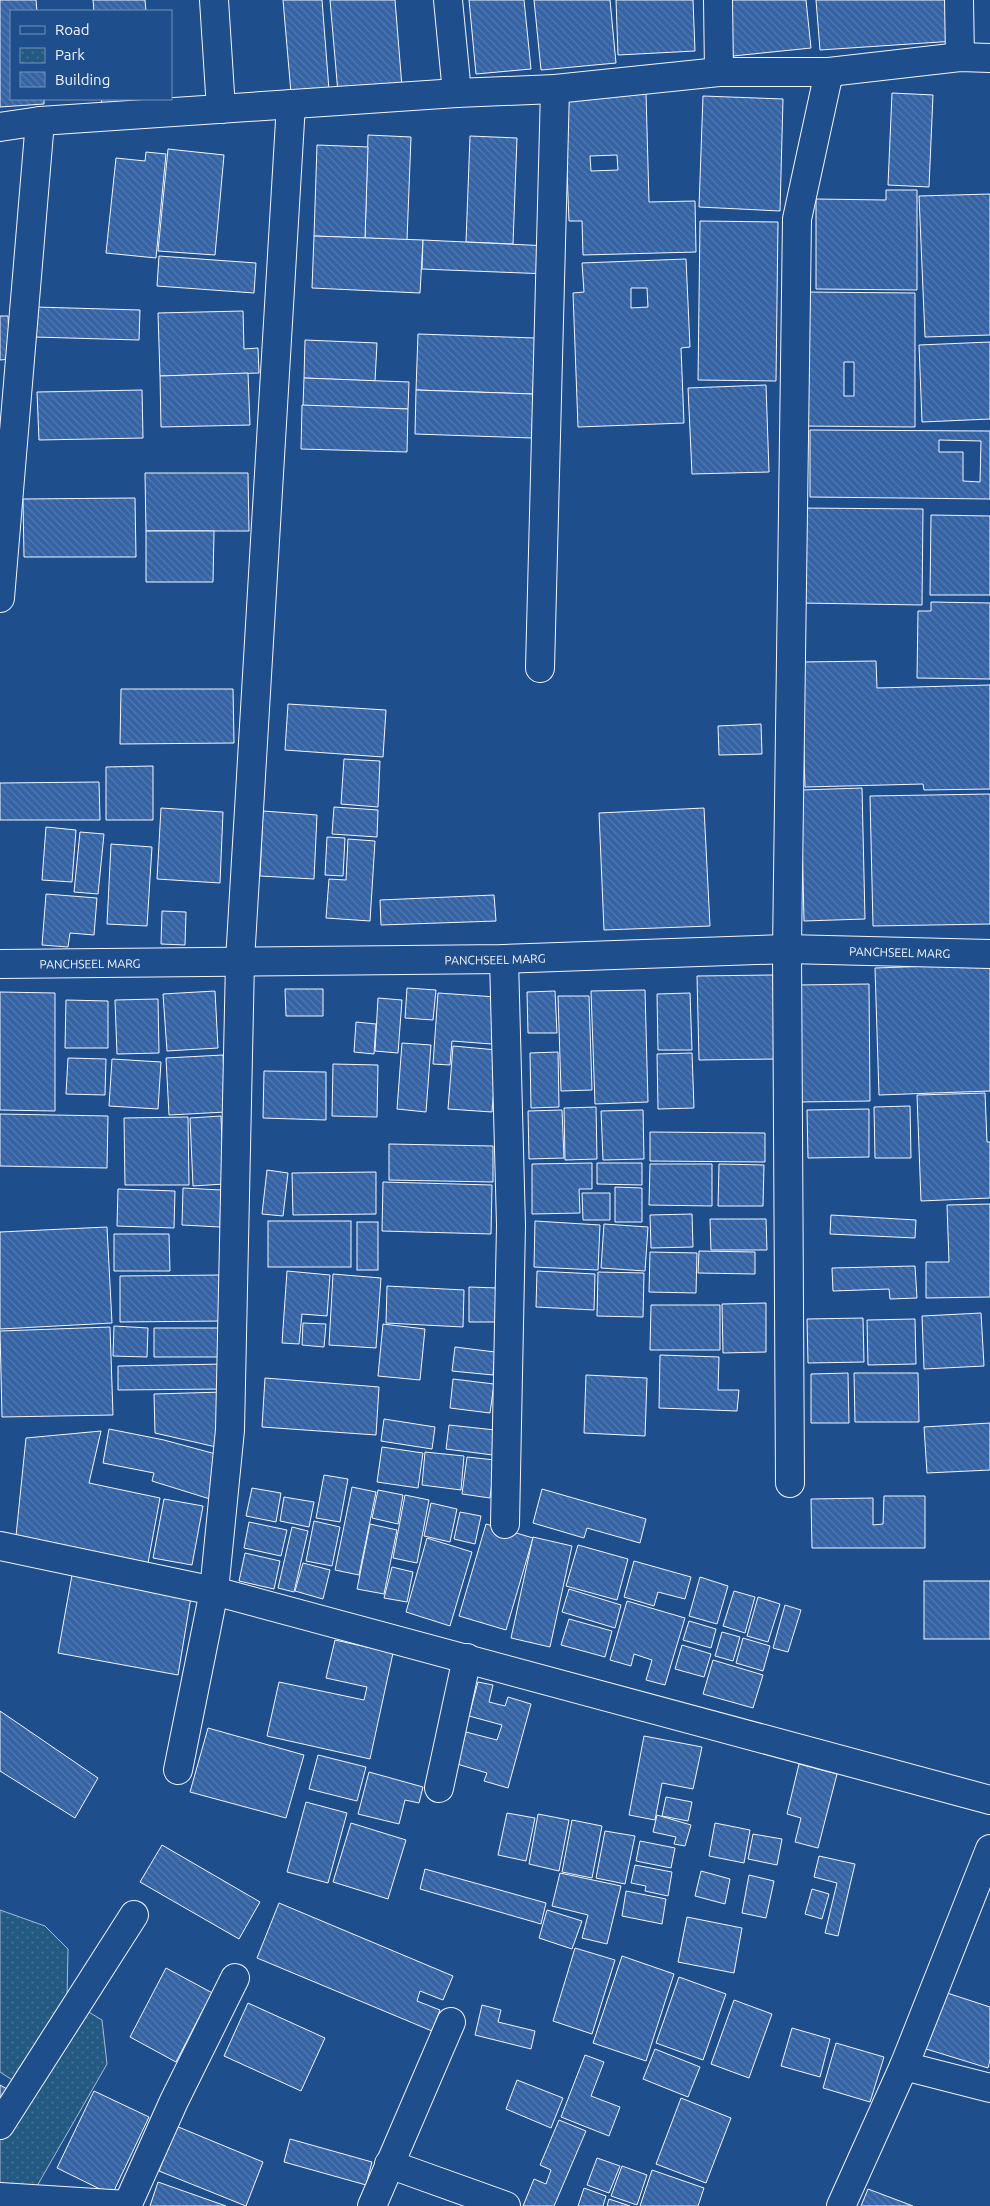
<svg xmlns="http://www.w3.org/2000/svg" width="990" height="2206" font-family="Ubuntu,sans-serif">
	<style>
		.park { fill: url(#park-dots); stroke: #a8bbd7 }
		.building { fill: url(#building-back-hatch); stroke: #f2f6ff; fill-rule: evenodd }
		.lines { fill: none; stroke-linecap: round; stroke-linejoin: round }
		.street-casing { stroke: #f2f6ff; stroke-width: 30 }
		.street { stroke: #1f4e8c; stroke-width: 28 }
		.labels { text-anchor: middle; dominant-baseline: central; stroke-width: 4; stroke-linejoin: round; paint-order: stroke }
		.street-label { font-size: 12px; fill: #f2f6ff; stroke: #1f4e8c }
	</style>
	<defs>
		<pattern id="park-dots" width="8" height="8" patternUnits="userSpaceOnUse" patternTransform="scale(1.25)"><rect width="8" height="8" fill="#245a82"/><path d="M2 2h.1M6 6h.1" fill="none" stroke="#447295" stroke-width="1.8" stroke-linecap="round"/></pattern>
		<pattern id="building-back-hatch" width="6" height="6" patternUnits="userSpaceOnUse" patternTransform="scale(1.25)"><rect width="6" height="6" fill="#3563a3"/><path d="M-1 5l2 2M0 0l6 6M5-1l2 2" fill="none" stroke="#537ab1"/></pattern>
	</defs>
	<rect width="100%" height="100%" fill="#1f4e8c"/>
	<polygon class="park" points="0,1910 45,1926 68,1949 67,1999 102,2020 107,2064 37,2186 0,2201 0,2125 20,2085 0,2072"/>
	<g class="building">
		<polygon points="0,0 36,0 37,11 11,11 11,99 44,99 44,104 0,107"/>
		<polygon points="93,0 145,0 146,11 94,11"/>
		<polygon points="283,0 322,0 329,90 291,93"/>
		<polygon points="330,0 395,0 402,87 338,93"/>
		<polygon points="469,0 524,0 531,69 476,74"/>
		<polygon points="534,0 610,0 616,63 541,70"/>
		<polygon points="616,0 693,0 695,51 618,55"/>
		<polygon points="727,0 806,0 811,48 733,56"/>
		<polygon points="816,0 952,0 955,41 820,50"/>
		<path d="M646 93 649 202 695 201 696 252 583 255 582 221H569L564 95ZM617 155 618 170 591 171 590 156Z"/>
		<polygon points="892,93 933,95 929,187 888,185"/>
		<polygon points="703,96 783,99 780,211 699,207"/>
		<polygon points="101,99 153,99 102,103"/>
		<polygon points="368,135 411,137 407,240 365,238"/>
		<polygon points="470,136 517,138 513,244 466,242"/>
		<polygon points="317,145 368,147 365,238 314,236"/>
		<polygon points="168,149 224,155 215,255 158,251"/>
		<polygon points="146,152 166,154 156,258 106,253 116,158 145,161"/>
		<polygon points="886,190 917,190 917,290 816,289 816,199 886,200"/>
		<polygon points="990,194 990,335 925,337 919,196"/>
		<polygon points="700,221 778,222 776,381 698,380"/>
		<polygon points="314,236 423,240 420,293 312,288"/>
		<polygon points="423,240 549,246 548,274 422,269"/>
		<polygon points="159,256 256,263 254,293 157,286"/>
		<path d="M686 259 690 347 681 348 684 423 578 427 573 293 584 292 582 263ZM631 288H647L648 307 631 308Z"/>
		<path d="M805 292 915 293V427L804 426ZM844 362H854V396H844Z"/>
		<polygon points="35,307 140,310 139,340 34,337"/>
		<polygon points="243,311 244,349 258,348 259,373 160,376 158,313"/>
		<polygon points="0,316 8,316 10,359 0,360"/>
		<polygon points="418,334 535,338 533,394 416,390"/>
		<polygon points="305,340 377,343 375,381 304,378"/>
		<polygon points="990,342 990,419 922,422 919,345"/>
		<polygon points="248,373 250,425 161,427 160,376"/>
		<polygon points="304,378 409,382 408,409 303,406"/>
		<polygon points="766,385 769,472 692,474 688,388"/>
		<polygon points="142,390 143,438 39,440 37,392"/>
		<polygon points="416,390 533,394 532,438 415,434"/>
		<polygon points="302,405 408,409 407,452 301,449"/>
		<path d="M810 430 990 431V499L810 497ZM939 440 981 441 980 482 963 481V452H939Z"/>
		<polygon points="145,473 248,473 249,531 146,531"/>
		<polygon points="135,498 136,557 24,557 23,499"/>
		<polygon points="802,508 923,509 922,605 801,603"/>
		<polygon points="931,515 990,516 990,595 930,595"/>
		<polygon points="146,531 214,531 213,582 146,582"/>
		<polygon points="931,602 990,603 990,679 917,678 918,611 931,611"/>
		<polygon points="876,661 877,688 990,685 990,789 924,790 923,784 805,787 801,662"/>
		<polygon points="121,689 233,689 234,743 120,744"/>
		<polygon points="288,704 386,710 383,757 285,750"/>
		<polygon points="761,724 762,754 719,755 718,726"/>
		<polygon points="344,759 380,761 378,807 341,804"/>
		<polygon points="153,766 153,820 106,820 106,767"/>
		<polygon points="99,782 100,820 0,820 0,783"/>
		<polygon points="862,788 865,919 804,921 801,790"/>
		<polygon points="990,794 990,924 873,926 870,796"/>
		<polygon points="334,807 378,810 377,837 332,834"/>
		<polygon points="161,808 223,812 220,883 157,879"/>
		<polygon points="704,808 710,926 604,930 599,813"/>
		<polygon points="263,811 317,815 314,879 260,876"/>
		<polygon points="46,827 76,830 72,882 42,880"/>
		<polygon points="80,832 104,834 98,894 74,892"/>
		<polygon points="327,837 345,838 343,876 325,875"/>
		<polygon points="348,839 375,841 370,921 326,918 329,879 346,880"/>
		<polygon points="111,844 152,847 147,926 107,924"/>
		<polygon points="46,894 97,898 94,935 70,933 68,947 42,945"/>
		<polygon points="494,895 496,921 381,925 380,900"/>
		<polygon points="162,911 186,912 185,945 161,944"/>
		<polygon points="990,964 990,1091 879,1095 875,968"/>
		<polygon points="773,975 775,1059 699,1060 697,976"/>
		<polygon points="869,984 870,1101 799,1102 798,985"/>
		<polygon points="407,988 436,990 433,1020 405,1018"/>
		<polygon points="285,989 323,989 323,1016 286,1016"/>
		<polygon points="645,990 648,1102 595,1104 591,991"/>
		<polygon points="215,991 218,1048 167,1051 163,994"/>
		<polygon points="555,991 557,1033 528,1033 527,992"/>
		<polygon points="0,992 55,993 55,1111 0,1110"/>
		<polygon points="438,993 496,997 492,1044 452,1041 450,1065 433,1064"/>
		<polygon points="690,993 692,1050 658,1050 657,994"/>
		<polygon points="558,996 589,996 592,1090 561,1091"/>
		<polygon points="378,998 402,1000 398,1053 375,1051"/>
		<polygon points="158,999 159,1053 117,1054 115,1000"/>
		<polygon points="66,1000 108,1001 108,1048 65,1048"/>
		<polygon points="356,1022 376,1024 374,1054 354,1052"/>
		<polygon points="402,1043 431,1045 426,1112 397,1109"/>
		<polygon points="453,1046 497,1050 492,1112 448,1109"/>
		<polygon points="558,1052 559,1107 531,1108 530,1053"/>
		<polygon points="692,1053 694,1108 658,1109 657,1054"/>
		<polygon points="223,1055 226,1112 169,1115 166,1058"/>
		<polygon points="68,1058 106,1059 105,1095 66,1094"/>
		<polygon points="112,1059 161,1062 158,1109 109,1106"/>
		<polygon points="333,1064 378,1065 377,1117 332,1116"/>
		<polygon points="264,1071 326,1072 326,1120 263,1118"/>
		<polygon points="985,1093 987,1142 990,1142 990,1198 921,1201 917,1095"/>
		<polygon points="910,1106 911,1158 875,1158 874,1107"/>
		<polygon points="596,1107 597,1159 565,1160 564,1108"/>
		<polygon points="869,1109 869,1157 808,1158 807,1110"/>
		<polygon points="562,1110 564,1158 529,1159 528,1111"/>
		<polygon points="643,1110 644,1159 603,1160 601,1111"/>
		<polygon points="0,1114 108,1116 107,1168 0,1166"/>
		<polygon points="221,1116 224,1184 193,1186 190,1118"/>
		<polygon points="188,1117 189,1185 125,1185 124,1118"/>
		<polygon points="650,1132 765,1133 765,1162 650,1161"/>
		<polygon points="389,1144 493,1146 493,1182 389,1180"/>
		<polygon points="592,1163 592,1189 579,1189 580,1213 532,1214 532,1164"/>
		<polygon points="597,1163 642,1163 642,1185 597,1184"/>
		<polygon points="650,1164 712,1164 712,1206 649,1205"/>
		<polygon points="719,1164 764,1165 763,1206 718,1206"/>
		<polygon points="267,1170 288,1173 283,1216 262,1214"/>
		<polygon points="376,1172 376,1214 293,1215 292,1173"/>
		<polygon points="383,1182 492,1185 491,1234 382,1231"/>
		<polygon points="615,1187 642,1188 642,1222 615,1222"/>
		<polygon points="183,1188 221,1190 220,1227 182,1225"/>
		<polygon points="118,1189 175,1191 174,1228 117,1226"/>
		<polygon points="582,1193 610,1193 610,1220 583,1220"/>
		<polygon points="990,1204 990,1297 926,1298 926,1262 949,1262 947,1205"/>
		<polygon points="692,1214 693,1247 651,1248 650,1215"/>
		<polygon points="831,1215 916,1220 915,1238 830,1234"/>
		<polygon points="710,1219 766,1219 767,1250 711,1250"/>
		<rect x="268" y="1221" width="83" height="46"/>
		<polygon points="535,1221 600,1225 598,1270 534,1267"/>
		<rect x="357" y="1222" width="21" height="48"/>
		<polygon points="604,1224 648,1227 645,1271 601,1268"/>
		<polygon points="107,1227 112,1323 0,1329 0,1232"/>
		<polygon points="114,1234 169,1234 170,1271 114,1271"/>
		<polygon points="699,1251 755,1252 755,1274 698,1273"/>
		<polygon points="650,1252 697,1253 696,1293 649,1292"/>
		<polygon points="915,1266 917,1298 890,1299 889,1289 833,1291 832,1268"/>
		<polygon points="287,1271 330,1275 327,1316 302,1314 299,1344 282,1343"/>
		<polygon points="537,1271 595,1274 594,1310 536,1307"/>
		<polygon points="598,1272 644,1273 643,1317 597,1316"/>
		<polygon points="333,1274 381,1278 376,1348 329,1345"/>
		<polygon points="221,1275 222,1321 120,1322 120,1276"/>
		<polygon points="387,1286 464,1290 463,1327 386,1323"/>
		<polygon points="469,1287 498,1288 497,1322 469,1322"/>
		<polygon points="766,1303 766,1352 723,1353 722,1304"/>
		<polygon points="651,1305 720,1305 720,1350 650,1350"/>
		<polygon points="981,1313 984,1366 924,1369 922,1316"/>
		<polygon points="863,1318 864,1362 808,1363 807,1319"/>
		<polygon points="915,1319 916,1364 868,1365 867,1320"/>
		<polygon points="303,1323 326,1324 324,1347 302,1345"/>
		<polygon points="383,1324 425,1329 420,1380 378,1376"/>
		<polygon points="114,1326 148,1328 147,1357 113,1356"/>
		<polygon points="110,1327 113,1415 2,1417 0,1331"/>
		<polygon points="154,1328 220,1328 219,1357 154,1357"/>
		<polygon points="455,1347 495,1352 493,1375 452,1371"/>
		<polygon points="660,1355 719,1357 718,1390 739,1390 737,1411 659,1408"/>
		<polygon points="224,1364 224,1389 118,1390 118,1366"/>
		<polygon points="848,1373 849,1423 811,1423 811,1374"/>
		<polygon points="854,1373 918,1373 919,1422 855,1422"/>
		<polygon points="586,1375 647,1378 645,1436 584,1433"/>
		<polygon points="265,1378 379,1387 376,1435 262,1427"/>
		<polygon points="453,1379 494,1384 490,1413 450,1408"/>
		<polygon points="224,1392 225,1449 155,1433 154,1394"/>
		<polygon points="384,1419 435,1427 432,1449 381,1441"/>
		<polygon points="990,1423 990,1470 927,1473 924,1427"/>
		<polygon points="449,1425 495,1430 493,1455 446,1449"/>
		<polygon points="109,1429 164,1440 223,1456 210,1499 152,1481 154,1473 103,1463"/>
		<polygon points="101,1431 89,1483 160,1498 148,1563 16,1536 26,1438"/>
		<polygon points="382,1447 423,1453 418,1488 377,1482"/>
		<polygon points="425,1452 464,1456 461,1490 422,1485"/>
		<polygon points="467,1457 495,1460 490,1498 462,1494"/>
		<polygon points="324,1475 348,1479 340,1522 316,1518"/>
		<polygon points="352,1487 376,1492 359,1575 335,1570"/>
		<polygon points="252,1488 281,1493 276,1522 246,1516"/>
		<polygon points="542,1489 646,1519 640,1543 587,1528 584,1538 533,1523"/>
		<polygon points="378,1490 403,1495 398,1524 372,1518"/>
		<polygon points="405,1495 429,1500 417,1563 393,1558"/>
		<polygon points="884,1496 925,1496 925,1548 812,1548 811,1499 873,1498 873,1525 883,1524"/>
		<polygon points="284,1497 314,1502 309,1527 280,1521"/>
		<polygon points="164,1499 203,1506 192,1565 153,1558"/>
		<polygon points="431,1503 457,1509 450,1542 424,1536"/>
		<polygon points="460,1512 481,1516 475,1544 454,1539"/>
		<polygon points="314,1521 340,1527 332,1566 306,1561"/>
		<polygon points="249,1522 287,1530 281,1556 244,1548"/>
		<polygon points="370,1524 397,1530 384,1594 357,1589"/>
		<polygon points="486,1524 533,1538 506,1630 459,1616"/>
		<polygon points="292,1527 308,1531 294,1592 278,1588"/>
		<polygon points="533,1537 572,1546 550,1647 511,1638"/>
		<polygon points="427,1538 472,1552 450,1626 406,1612"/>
		<polygon points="578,1545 628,1559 617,1600 566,1586"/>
		<polygon points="245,1553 280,1561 274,1589 239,1581"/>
		<polygon points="634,1561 691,1577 685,1599 658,1592 654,1606 624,1597"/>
		<polygon points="303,1563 330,1570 323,1599 295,1591"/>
		<polygon points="392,1567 413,1572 407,1602 384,1598"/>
		<polygon points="72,1575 191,1597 178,1675 58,1653"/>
		<polygon points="700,1577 728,1586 717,1624 689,1616"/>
		<rect x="924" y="1581" width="66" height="58"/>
		<polygon points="569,1589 621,1605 615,1628 562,1612"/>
		<polygon points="734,1591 755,1597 745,1633 723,1626"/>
		<polygon points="758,1597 780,1604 768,1642 747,1636"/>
		<polygon points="627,1601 685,1618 665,1685 646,1680 652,1660 634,1654 631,1666 610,1660"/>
		<polygon points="785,1605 801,1610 788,1652 773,1648"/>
		<polygon points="569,1619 612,1631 605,1657 561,1645"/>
		<polygon points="689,1621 716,1629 711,1648 683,1640"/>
		<polygon points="722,1632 740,1637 733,1661 715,1656"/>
		<polygon points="743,1638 770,1646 763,1671 736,1663"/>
		<polygon points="335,1640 393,1653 370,1759 267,1736 279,1682 364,1700 367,1687 326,1678"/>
		<polygon points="682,1645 711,1654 704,1677 675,1669"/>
		<polygon points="713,1660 763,1675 753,1708 703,1694"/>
		<polygon points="478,1682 493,1685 489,1702 505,1706 508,1697 531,1704 508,1788 484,1781 487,1773 457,1764 466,1732 497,1740 502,1725 469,1716"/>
		<polygon points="0,1711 98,1778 75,1818 0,1771"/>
		<polygon points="208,1728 304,1755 286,1818 190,1792"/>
		<polygon points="644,1736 702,1747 693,1789 662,1783 655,1820 629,1815"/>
		<polygon points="318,1755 366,1767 357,1801 309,1789"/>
		<polygon points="799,1764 837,1774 818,1848 795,1842 801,1818 787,1814"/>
		<polygon points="369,1772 423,1787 419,1803 405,1800 399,1824 358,1814"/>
		<polygon points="666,1797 692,1802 688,1821 662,1816"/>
		<polygon points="306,1802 347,1813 328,1883 287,1872"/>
		<polygon points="507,1813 535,1818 526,1861 498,1855"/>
		<polygon points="538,1814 569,1820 559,1871 529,1864"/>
		<polygon points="657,1815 691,1825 685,1846 674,1844 676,1837 653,1832"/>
		<polygon points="572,1820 602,1826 592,1878 562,1872"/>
		<polygon points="351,1823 406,1840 388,1899 333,1882"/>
		<polygon points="715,1823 750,1830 744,1863 709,1856"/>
		<polygon points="605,1831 635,1836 625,1884 596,1878"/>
		<polygon points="753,1834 782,1839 777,1865 748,1859"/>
		<polygon points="640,1841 675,1848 671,1868 636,1861"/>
		<polygon points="162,1845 260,1902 239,1939 140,1882"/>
		<polygon points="819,1856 855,1864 838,1936 825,1933 837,1883 814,1877"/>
		<polygon points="635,1865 672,1872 668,1896 645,1891 646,1886 631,1883"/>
		<polygon points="425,1869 546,1903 541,1924 420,1889"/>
		<polygon points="701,1871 730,1879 725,1904 695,1896"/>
		<polygon points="560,1873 621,1886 607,1944 582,1938 588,1915 552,1906"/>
		<polygon points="749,1875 774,1881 766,1918 742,1913"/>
		<polygon points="812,1889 829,1894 822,1919 805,1914"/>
		<polygon points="626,1891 666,1899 662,1924 622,1916"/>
		<polygon points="279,1903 453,1976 443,2000 420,1991 417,2001 440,2010 432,2031 257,1958"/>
		<polygon points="547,1910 582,1921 572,1949 539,1938"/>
		<polygon points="687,1917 742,1928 734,1973 678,1962"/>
		<polygon points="575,1948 615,1960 592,2034 553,2021"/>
		<polygon points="622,1956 674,1974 646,2061 593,2043"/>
		<polygon points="166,1968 218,1996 211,2010 205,2006 176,2062 130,2037"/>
		<polygon points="679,1977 726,1994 703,2060 656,2043"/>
		<polygon points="941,1991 990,2007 990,2060 988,2068 923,2048"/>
		<polygon points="734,2000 772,2014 749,2078 711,2064"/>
		<polygon points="248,2003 325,2038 301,2091 224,2056"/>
		<polygon points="482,2005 501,2010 498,2022 535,2031 531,2049 475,2035"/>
		<polygon points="792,2028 830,2039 820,2077 781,2066"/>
		<polygon points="836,2043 884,2057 870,2102 823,2088"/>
		<polygon points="655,2049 700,2067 688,2097 643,2079"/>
		<polygon points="585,2055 604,2062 591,2096 620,2107 609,2136 561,2117"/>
		<polygon points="517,2080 563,2098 551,2128 506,2109"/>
		<polygon points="0,2085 9,2090 0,2106"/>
		<polygon points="94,2091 149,2117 112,2195 57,2168"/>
		<polygon points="681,2098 731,2118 706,2183 656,2164"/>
		<polygon points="559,2120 586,2131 554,2206 523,2206 534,2179 546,2184 551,2170 540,2165"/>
		<polygon points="176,2126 263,2162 246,2206 159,2171"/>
		<polygon points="290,2139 372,2162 366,2185 284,2162"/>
		<polygon points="597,2158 620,2166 609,2193 587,2185"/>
		<polygon points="622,2166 647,2175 637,2205 611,2196"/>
		<polygon points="652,2170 704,2188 698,2206 640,2206"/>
		<polygon points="158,2182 226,2206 150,2206"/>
		<polygon points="584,2188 606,2196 603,2206 578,2206"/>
		<polygon points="868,2189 913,2206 861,2206"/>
		<polygon points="609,2199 630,2206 607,2206"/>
	</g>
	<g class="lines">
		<defs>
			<g id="street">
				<polyline points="214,0 221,109"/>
				<polyline points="448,0 457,93"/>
				<polyline points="718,0 719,72"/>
				<polyline points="959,0 960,57"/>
				<polyline points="0,127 40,121 457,93 555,89 719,72 829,72 960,57 990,58"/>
				<polyline points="0,598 40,121"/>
				<polyline points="540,668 555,89"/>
				<polyline points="504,959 511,1225 505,1524"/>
				<path id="s1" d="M0 964 504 959 787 949 990 954"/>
				<polyline points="790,1483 787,949 797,219 829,72"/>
				<polyline points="0,1546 214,1591 990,1800"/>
				<polyline points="178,1770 214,1591 230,1430 240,961 291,104"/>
				<polyline points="439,1788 467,1658"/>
				<polyline points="904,2066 990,2088"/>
				<polyline points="0,2125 134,1915"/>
				<polyline points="389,2164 506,2206"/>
				<polyline points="0,2197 127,2205"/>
				<polyline points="127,2206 174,2101 235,1978"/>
				<polyline points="372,2206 451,2022"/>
				<polyline points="841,2206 904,2066 990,1849"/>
			</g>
		</defs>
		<use href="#street" class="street-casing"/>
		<use href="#street" class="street"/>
	</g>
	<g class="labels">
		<g class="street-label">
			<text stroke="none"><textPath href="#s1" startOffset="900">PANCHSEEL MARG</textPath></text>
			<text stroke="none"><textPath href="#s1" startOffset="495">PANCHSEEL MARG</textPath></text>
			<text stroke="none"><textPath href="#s1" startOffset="90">PANCHSEEL MARG</textPath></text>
		</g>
	</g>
	<rect x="10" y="10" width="162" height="90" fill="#1f4e8c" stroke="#7391ba"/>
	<rect x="20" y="26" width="25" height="8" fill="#1f4e8c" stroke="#7391ba"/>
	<text x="55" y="35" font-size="15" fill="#f2f6ff">Road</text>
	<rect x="20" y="48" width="25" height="15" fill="url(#park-dots)" stroke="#7391ba"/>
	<text x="55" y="60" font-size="15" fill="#f2f6ff">Park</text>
	<rect x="20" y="72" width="25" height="15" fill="url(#building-back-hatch)" stroke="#7391ba"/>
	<text x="55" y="85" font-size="15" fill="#f2f6ff">Building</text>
</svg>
